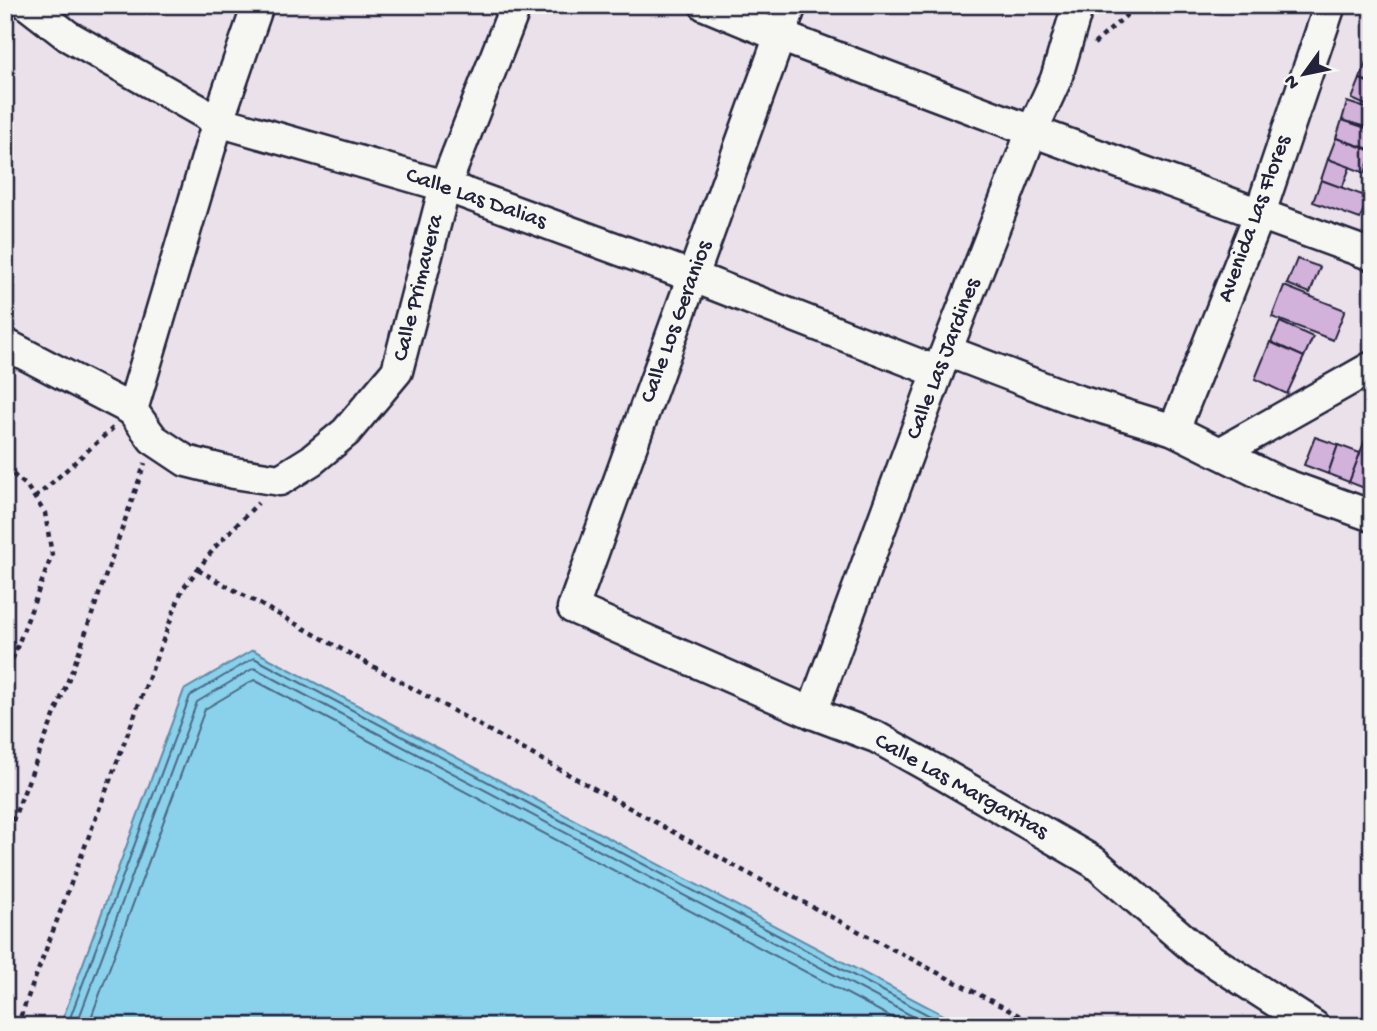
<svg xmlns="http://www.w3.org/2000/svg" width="1377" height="1031" font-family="'Gochi Hand',sans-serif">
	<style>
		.water { fill: #8ad1ec; stroke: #608ba5; stroke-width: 2 }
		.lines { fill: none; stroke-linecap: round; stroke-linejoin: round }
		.shore { stroke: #4c6882; stroke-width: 2 }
		.building { fill: #d2b1db; stroke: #22223b; stroke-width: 2 }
		.street-casing { stroke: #22223b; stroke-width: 35 }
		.path { stroke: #22223b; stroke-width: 4.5; stroke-dasharray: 5 5; stroke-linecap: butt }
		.street { stroke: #f6f6f2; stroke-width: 30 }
		.labels { text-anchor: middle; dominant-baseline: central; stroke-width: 5; stroke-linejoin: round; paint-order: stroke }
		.street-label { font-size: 23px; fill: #22223b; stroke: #f6f6f2 }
	</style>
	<rect width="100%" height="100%" fill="#ebe1eb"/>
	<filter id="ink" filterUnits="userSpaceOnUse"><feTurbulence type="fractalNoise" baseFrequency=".0143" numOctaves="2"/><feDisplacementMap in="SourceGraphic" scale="14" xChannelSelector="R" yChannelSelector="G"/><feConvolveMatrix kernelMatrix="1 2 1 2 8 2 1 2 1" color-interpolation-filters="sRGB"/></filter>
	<g filter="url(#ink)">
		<polygon class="water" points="253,650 964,1026 60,1026 184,690"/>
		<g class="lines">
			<g class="shore">
				<polyline points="67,1026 190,696 254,658 949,1026"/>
				<polyline points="76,1026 197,702 254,668 931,1026"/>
				<polyline points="88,1026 205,709 254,680 908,1026"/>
			</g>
		</g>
		<g class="building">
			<polygon points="1367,59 1372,61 1372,83 1360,79"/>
			<polygon points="1360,79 1372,84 1372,108 1352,99"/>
			<polygon points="1347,102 1372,110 1372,129 1342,120"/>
			<polygon points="1342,120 1372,130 1372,150 1336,138"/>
			<polygon points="1336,138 1372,151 1365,173 1328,159"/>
			<polygon points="1328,159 1350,167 1342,188 1321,180"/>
			<polygon points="1321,180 1368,197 1360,219 1313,202"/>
			<polygon points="1297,259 1320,267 1310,293 1287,284"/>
			<polygon points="1284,286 1345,310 1333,340 1272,317"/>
			<polygon points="1280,322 1313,337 1304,357 1271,342"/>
			<polygon points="1270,342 1304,357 1287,394 1255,379"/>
			<polygon points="1315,437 1338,445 1328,474 1304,465"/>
			<polygon points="1365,440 1372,442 1372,491 1349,482"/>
			<polygon points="1338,445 1360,453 1349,482 1328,474"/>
		</g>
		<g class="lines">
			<defs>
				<g id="street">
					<polyline points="28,5 68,36 218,121 445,186 694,277 938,372"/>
					<polyline points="258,5 218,121 132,410 153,439 186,461 234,473 280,480 312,460 346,432 397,371 445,186 516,5"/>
					<polyline points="705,5 780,36 1032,131 1372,255"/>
					<polyline points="791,5 573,608 812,713 876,737 944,775 1094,862 1196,950 1314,1026"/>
					<polyline points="5,344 132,410"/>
					<polyline points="947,351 1073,399 1174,430 1278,482 1372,516"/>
					<polyline points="1174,430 1260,213 1330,5"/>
					<polyline points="1220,453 1372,367"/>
					<polyline points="812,713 938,372 1032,131 1056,79 1078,5"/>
				</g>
			</defs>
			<use href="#street" class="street-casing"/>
			<g class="path">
				<polyline points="1094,44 1138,5"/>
				<polyline points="5,468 26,485 45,513 52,555 5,679"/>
				<polyline points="35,498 113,428"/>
				<polyline points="198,570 742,870 1039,1026"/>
				<polyline points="5,840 75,663 145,463"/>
				<polyline points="17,1026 182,590 216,546 258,503"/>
			</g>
			<use href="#street" class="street"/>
		</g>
	</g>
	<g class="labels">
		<g class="street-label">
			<text transform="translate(476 199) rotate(19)">Calle Las Dalias</text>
			<text transform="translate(1255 219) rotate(-70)">Avenida Las Flores</text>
			<text transform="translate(419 288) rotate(-76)">Calle Primavera</text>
			<text transform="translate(677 322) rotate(-70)">Calle Los Geranios</text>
			<text transform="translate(944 359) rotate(-69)">Calle Las Jardines</text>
			<text transform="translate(961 787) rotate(29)">Calle Las Margaritas</text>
		</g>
	</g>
	<rect width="1377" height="1031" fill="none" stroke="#f6f6f2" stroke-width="28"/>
	<rect x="14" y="14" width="1349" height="1003" fill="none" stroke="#22223b" stroke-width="2.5" filter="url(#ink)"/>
	<g transform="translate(1304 74) rotate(237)" stroke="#f6f6f2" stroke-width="5" paint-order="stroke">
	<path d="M0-5L12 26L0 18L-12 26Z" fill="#22223b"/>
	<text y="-10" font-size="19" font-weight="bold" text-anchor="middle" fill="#22223b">N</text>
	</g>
</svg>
